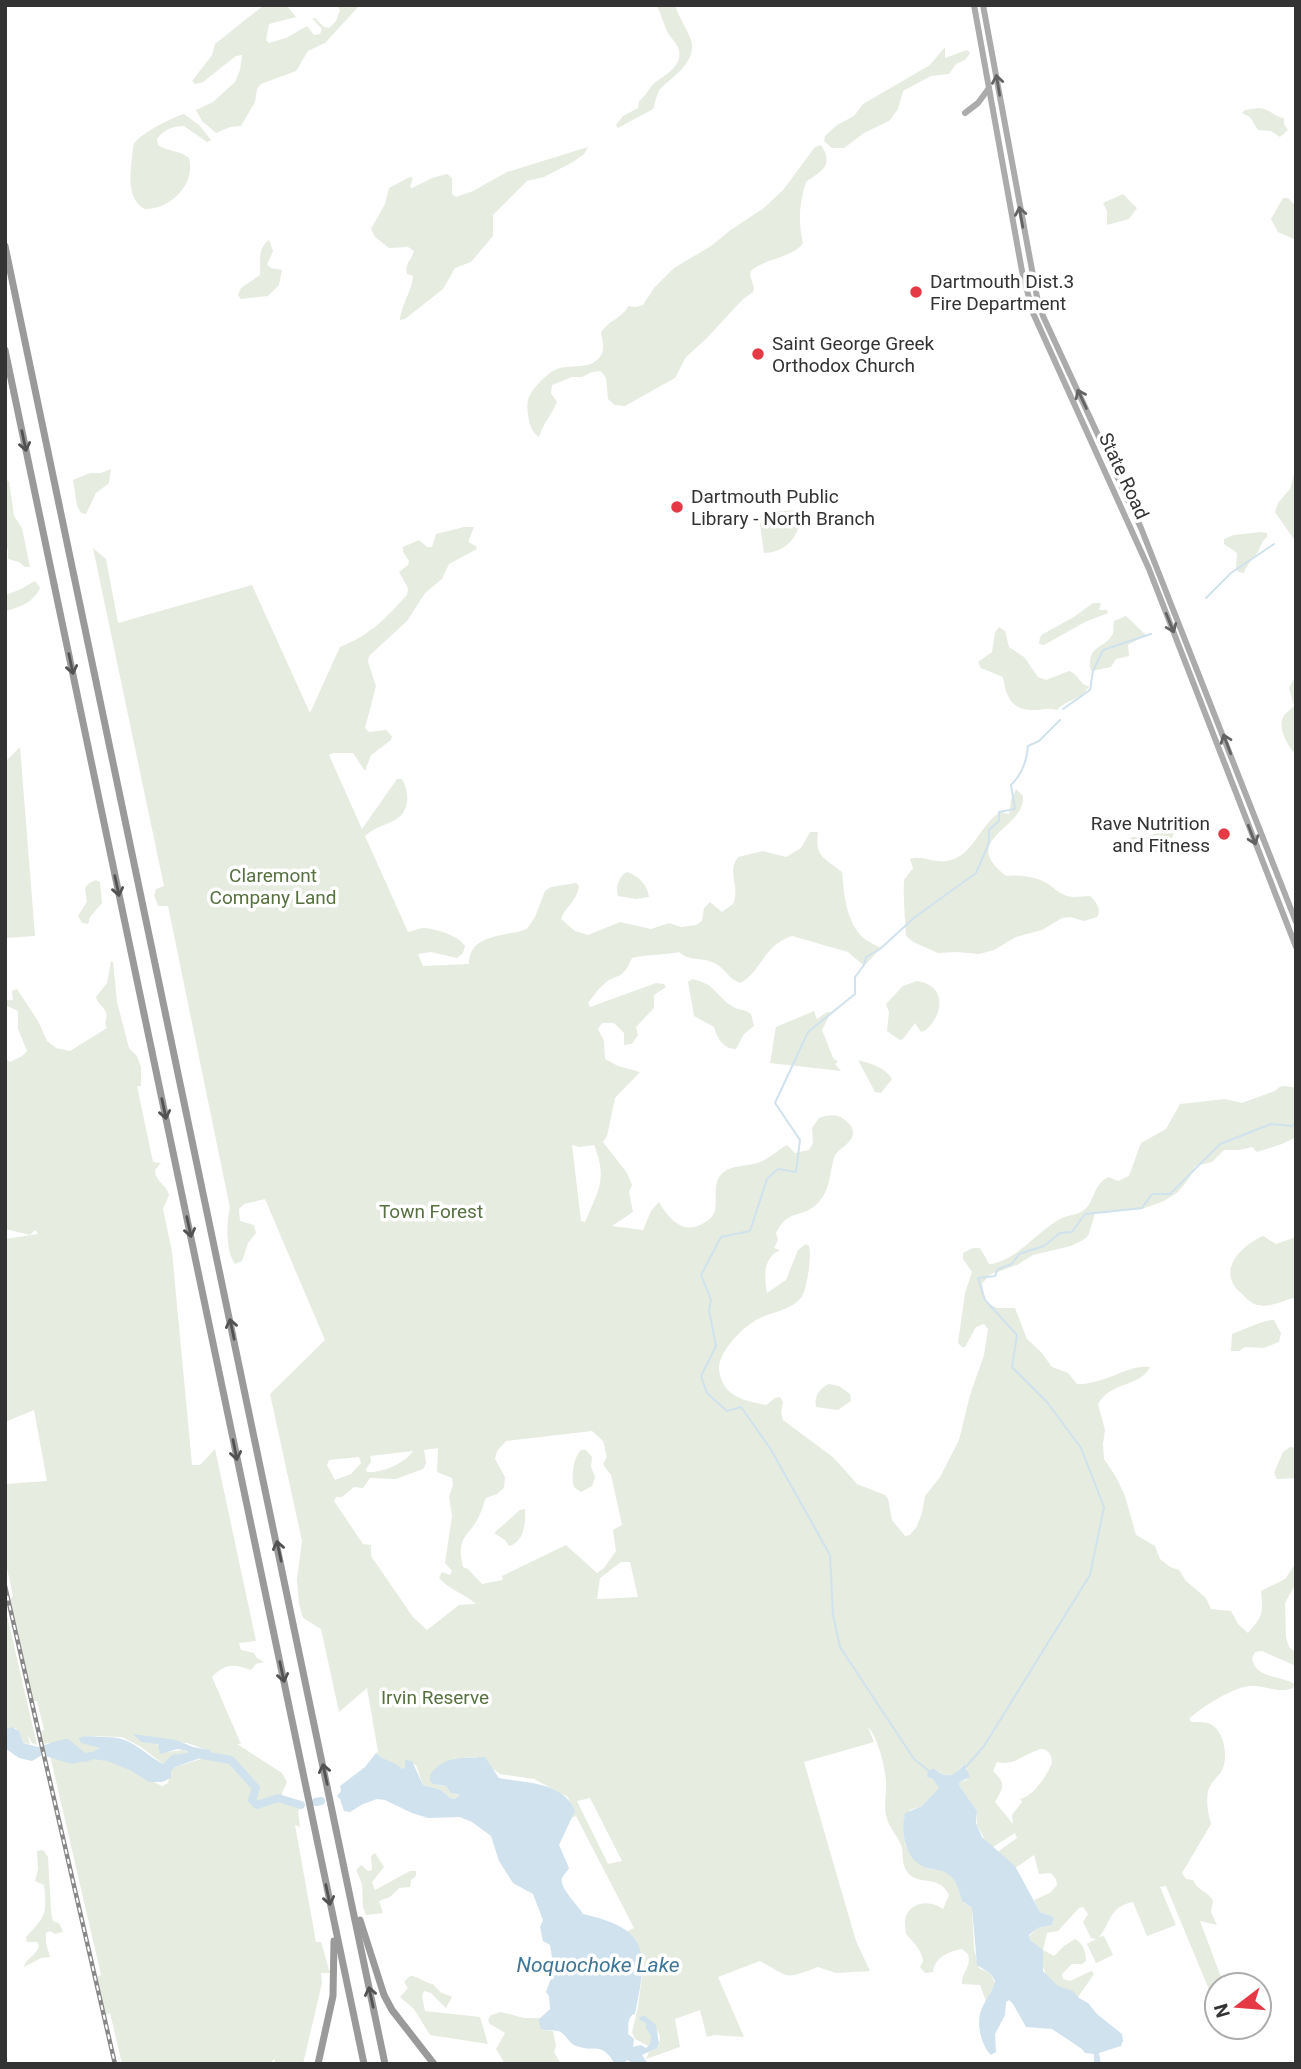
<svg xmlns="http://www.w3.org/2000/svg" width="1301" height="2069" font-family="Roboto,sans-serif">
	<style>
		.green { fill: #e6ecdf; fill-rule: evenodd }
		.water { fill: #cfe2ee }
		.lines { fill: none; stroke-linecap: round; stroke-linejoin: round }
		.stream { stroke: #cfe2ee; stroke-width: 2 }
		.river { stroke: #cfe2ee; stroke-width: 8 }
		.primary { stroke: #ababab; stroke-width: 6 }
		.highway { stroke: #9a9a9a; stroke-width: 7 }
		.rail-casing { stroke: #888; stroke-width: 4.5 }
		.rail { stroke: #fff; stroke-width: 2; stroke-dasharray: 5; stroke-linecap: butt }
		.oneway { stroke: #636363 }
		.oneway2 { stroke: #525252 }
		.poi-dot { fill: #e63946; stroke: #fff; stroke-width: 2.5 }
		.labels { text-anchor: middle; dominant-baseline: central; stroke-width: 7; stroke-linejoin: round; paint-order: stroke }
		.poi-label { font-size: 19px; fill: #333; stroke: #fff; text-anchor: start }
		.street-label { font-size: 19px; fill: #333; stroke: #fff }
		.park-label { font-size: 19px; fill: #56703f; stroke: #fff }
		.water-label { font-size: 21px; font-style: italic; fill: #3f7597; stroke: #fff }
	</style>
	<rect width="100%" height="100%" fill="#fff"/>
	<g class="green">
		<polygon points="264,5 286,5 296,17 269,24 266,40 269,43 286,38 307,26 314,35 320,34 322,29 312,18 315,18 324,27 329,28 336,21 340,10 338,7 326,5 360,5 325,43 308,51 296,71 261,84 257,89 255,102 241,126 230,127 216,133 202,121 196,110 213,102 235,82 240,70 242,55 236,56 203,82 195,84 192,81 212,55 215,44"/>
		<path d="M656 5H675C678 17 692 36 692 45 693 65 672 77 661 88 656 93 656 102 653 109L618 128 616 125 623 116 638 108 639 101C646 96 648 90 653 84 663 76 683 67 679 50 677 43 670 37 667 31 663 22 661 13 656 5Z"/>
		<polygon points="945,47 945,58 967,50 970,53 965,60 956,64 949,74 931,76 903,91 898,109 889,121 864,133 844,148 832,148 824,141 825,136 837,125 854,116 863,104 930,65"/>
		<path d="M1259 108C1272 110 1275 117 1284 118V124L1288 130 1280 137 1271 131 1258 130 1250 117 1242 113 1245 110Z"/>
		<path d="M184 114 199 125 211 140 207 142 184 126C172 126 163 130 157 139L158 145C167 152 180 150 189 158 196 184 171 209 145 209 127 200 130 175 132 158 133 153 132 146 135 142 143 133 172 117 184 114Z"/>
		<path d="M821 145C835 167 820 171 806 182 799 203 798 222 803 243 793 258 765 258 751 271L750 275 754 288 753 292 742 300 706 339 686 357 675 378 625 406 615 405 608 399 606 378 601 371 592 372 582 377H572L552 385 551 393 557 402C552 415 544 421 539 437 531 431 529 424 528 414 526 400 529 394 538 384 545 377 550 371 560 368 572 365 588 369 598 359 606 351 603 343 601 333 607 321 622 319 628 306L636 307 643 305 654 288 674 268 711 246 732 229 764 208 783 190 815 147Z"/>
		<path d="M588 147 584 154 573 162 544 177 527 181 493 215V236L471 262 455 268 443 289 405 319 400 320C401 304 412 292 413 276L407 274C404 264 412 260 414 251L408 247 389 248 375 237 371 229 385 204 389 188 410 177 413 178 410 187 412 188 432 178 447 174 452 178V194L456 197 473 191 507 172Z"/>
		<polygon points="1123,194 1137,208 1129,219 1107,225 1107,211 1103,203"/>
		<polygon points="1283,198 1288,198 1296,206 1296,240 1278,232 1271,219"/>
		<path d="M269 240 273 251 267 265 271 268 282 270 279 285 268 296 241 299 238 295 241 288 260 275C261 261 257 249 269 240Z"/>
		<polygon points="1296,468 1296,542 1275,512 1278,503 1290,489"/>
		<polygon points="111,469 109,483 96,493 86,514 81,513 77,506 73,480 90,473 101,473"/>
		<polygon points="5,480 9,481 14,516 22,528 30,567 25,567 19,562 8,559 8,549 5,547"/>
		<path d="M800 510C803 533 787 553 764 553L759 517 765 512Z"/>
		<path d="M464 527H474L468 542 476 546 477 549 449 564 442 579 425 593 407 621 369 656 368 662 376 686 365 728 369 732 386 730 392 736 391 740 371 755 365 771 353 753H333L329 755 362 829 397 779H402C410 792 410 812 395 820 384 826 376 826 365 836L408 932C414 931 418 928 424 928 436 929 458 935 465 946L463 953 457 958 431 952 418 954 423 966 469 964C469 933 506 937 527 929L535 917 545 891 551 887 576 883 579 886C576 903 565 907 561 919L575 931 588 935 620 922 651 929 669 923 681 927 696 925 702 921 704 908 710 902 722 912 733 904C741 888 726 872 738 857L763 851 786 857 801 848 810 832H818C815 858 824 857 842 872 844 894 846 925 866 940 870 943 876 945 881 948L866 964 863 965 848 952 792 936C763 945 761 973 740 983 728 979 724 966 712 962 700 957 690 962 679 952 664 955 648 954 632 958 622 982 617 972 603 985 597 990 593 997 588 1003L590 1007 656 983 664 984 666 987 654 995V1008L636 1027 638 1035 632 1044 624 1045V1033L614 1023H602L598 1029 604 1041 605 1059 618 1066 640 1072 615 1098 607 1136 603 1142 627 1173 632 1185 629 1192 633 1212 612 1226 643 1230 651 1211 659 1202C668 1218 683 1235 702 1224 706 1222 712 1218 714 1213 719 1201 710 1182 724 1172 734 1164 748 1167 760 1162 770 1158 778 1150 787 1145L795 1153 809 1150 813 1143 812 1128 819 1118C828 1115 836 1113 845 1120 849 1123 853 1127 853 1133 852 1145 837 1148 834 1158 829 1175 831 1189 818 1203 803 1219 788 1208 776 1233L778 1240 774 1248 780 1250C763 1258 764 1276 767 1293L786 1280 798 1250 806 1244 809 1246C812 1255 807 1290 801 1298 792 1309 774 1312 762 1317 747 1324 735 1336 726 1349 721 1358 717 1365 720 1375 725 1397 746 1401 766 1405L775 1398 780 1397 783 1402 781 1412 783 1420 834 1458 857 1484 885 1495 888 1499 892 1520 905 1536 910 1535 917 1526 922 1513 925 1496 940 1477 959 1440 970 1395 984 1355 988 1329 984 1324 976 1327 965 1347H962L958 1343 965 1293 972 1272 963 1259V1253L973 1248H980L989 1264C1016 1262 1039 1229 1062 1218 1068 1215 1077 1215 1083 1211 1095 1202 1093 1183 1109 1177L1118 1181 1129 1176 1141 1143 1166 1129 1180 1104 1225 1099 1242 1103 1275 1091C1282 1083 1287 1087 1296 1088V1137L1282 1144 1257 1152 1252 1147 1239 1150H1224L1212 1162 1195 1166 1190 1177 1178 1192 1164 1201 1142 1209 1095 1214 1088 1236 1083 1240 1071 1246 1033 1255 1017 1265 989 1275 982 1284 985 1302 997 1308H1015L1027 1339 1042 1353 1052 1367 1068 1373 1077 1384C1105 1385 1127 1364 1150 1367 1141 1387 1111 1381 1098 1404L1105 1430 1103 1444 1104 1459 1116 1477 1125 1496 1136 1535 1155 1546 1160 1559 1170 1567 1179 1570 1186 1581 1206 1598 1211 1609 1231 1611 1238 1624 1248 1633C1264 1615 1263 1612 1261 1591L1285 1579 1296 1563V1583L1285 1603 1286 1637 1289 1647 1296 1653V1666L1262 1651 1255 1652 1252 1658C1255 1679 1281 1675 1294 1684L1293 1688C1277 1694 1266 1685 1251 1686 1235 1686 1200 1708 1189 1719L1192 1722C1197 1722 1204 1722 1208 1723 1224 1728 1228 1755 1223 1768 1220 1776 1210 1782 1208 1791 1206 1803 1208 1814 1211 1824L1182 1873 1186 1879 1193 1880C1198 1891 1209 1892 1213 1901L1211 1912 1217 1925 1200 1921 1224 1985H1217V2009L1166 1886 1160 1887 1176 1925 1147 1936 1133 1902C1109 1907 1112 1921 1099 1937L1104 1936 1113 1955 1096 1963 1087 1944 1096 1939 1091 1938 1083 1922 1088 1914 1083 1907 1079 1908 1058 1931 1047 1933 1043 1950 1054 1956 1064 1946 1075 1939C1083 1943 1086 1952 1086 1961L1082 1964H1072L1062 1974 1063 1979 1070 1981 1089 1972 1092 1971 1094 1974 1078 1997C1070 1988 1065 1991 1057 1986 1044 1976 1041 1966 1042 1950L1030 1940 1029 1936 1038 1928 1052 1925 1054 1917 1040 1912 1034 1900 1050 1893 1057 1885 1056 1879 1051 1873 1039 1874 1034 1855 1014 1869 996 1853 1017 1838 1015 1833 990 1849 977 1825V1811L959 1785 960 1782 967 1780V1767L962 1765C955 1778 944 1778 934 1768L929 1778 933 1779 940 1788 922 1806 910 1810 904 1817 905 1845 912 1857 928 1869 942 1870 951 1875 961 1891 964 1903 972 1908 974 1949 979 1968 991 1974 995 1984 986 2001 980 1985 962 1984C961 1973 972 1967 968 1954L962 1949C949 1951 934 1958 933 1972L925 1973 920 1967 923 1961C921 1949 914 1943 906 1934 906 1928 904 1922 906 1916 913 1900 932 1901 943 1909L949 1895C939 1874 919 1886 908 1873 902 1866 903 1856 902 1848 899 1837 890 1829 887 1819 883 1806 887 1795 886 1782 886 1769 877 1735 868 1727L874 1742 804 1762 856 1941 870 1971 836 1973 818 1967C783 1980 791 1978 760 1961L718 1977 744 2037 714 2035 707 2037 700 2010 675 2019 680 2047 646 2059 649 2052 659 2046 660 2036 655 2026 650 2047 635 2039 632 2032 638 2007 643 1968 622 1934 634 1928 576 1816 568 1819 570 1804 568 1797 534 1779 500 1774 476 1757 452 1759 436 1785 446 1786 453 1794 460 1795 455 1799 450 1798 441 1790 423 1785 416 1765 405 1763V1767L402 1769 377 1755 376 1753 378 1752 367 1688 339 1712 321 1629 303 1618 299 1604 297 1579 302 1541 270 1394 325 1340 265 1199 244 1204 239 1209 240 1221 254 1225 256 1233 248 1243 242 1261 235 1264C226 1252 226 1223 230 1208L168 906H158L154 895 156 889 164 886 93 548 106 559 118 623 252 585 310 713 340 647C369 636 387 617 407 595L408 588 399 572 408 565 409 561 403 552V547L419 540 427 547H432L436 534ZM572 1145 579 1147 594 1145C608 1179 598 1191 585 1222L581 1221ZM592 1431 603 1441 607 1457 603 1464 611 1475 622 1525 613 1530 616 1551 604 1568 597 1573 566 1545 502 1576 503 1580 482 1584 468 1569 463 1567C455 1534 470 1538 480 1514 483 1508 483 1503 486 1498L497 1494 504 1488 505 1477 495 1459 497 1451 506 1441ZM438 1448 437 1472 452 1478 453 1485 449 1497 452 1516 445 1563 452 1571 450 1575 442 1572 439 1578C448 1589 465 1594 476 1604L459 1605 427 1630 413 1617 371 1556V1545L363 1544 334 1501 336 1497H342L354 1487 363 1488 370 1478 396 1479 423 1469 426 1463 424 1450ZM413 1451C404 1464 382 1473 367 1472L366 1469 371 1462 370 1456ZM359 1457 361 1463 351 1474 335 1480 327 1465 329 1460ZM621 1562H630L638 1597 597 1599 600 1578ZM1042 1749C1049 1750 1052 1756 1052 1763 1047 1775 1034 1796 1020 1799L1022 1802 1012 1815 1013 1824 995 1802C1004 1786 1006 1784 993 1771L997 1762C1014 1767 1026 1752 1042 1749ZM590 1798 622 1861 608 1864 577 1801Z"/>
		<path d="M1261 532 1267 533V537C1261 542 1261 546 1258 552 1253 559 1247 564 1244 573L1238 572 1236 567 1237 553 1224 544V539L1234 535Z"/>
		<path d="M35 581 40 588C34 602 19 608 5 611V595L19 590Z"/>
		<polygon points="1093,603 1101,603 1099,610 1107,610 1108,613 1085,622 1044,645 1039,644 1040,637 1043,634 1074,617"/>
		<path d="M1126 616 1146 635 1128 645 1129 656 1116 659 1111 667 1091 671C1085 644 1108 648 1113 633 1114 629 1113 625 1114 621Z"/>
		<path d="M999 627 1005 631 1009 647 1024 657 1038 677 1046 680 1069 671C1079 674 1079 685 1089 686 1083 700 1066 699 1057 710 1049 707 1042 710 1034 710 1011 711 1006 696 1003 677L981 668 978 662 992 652 995 633Z"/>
		<path d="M1296 675V756C1289 746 1275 727 1285 714 1288 711 1291 709 1294 706L1289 688Z"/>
		<polygon points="20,747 35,936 5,938 5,762"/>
		<path d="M1016 789 1023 796C1026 829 957 838 1006 876 1016 874 1039 877 1048 884 1055 889 1059 893 1067 896 1075 898 1082 896 1090 896 1096 901 1102 910 1097 917L1084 921 1070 917 1062 918 1042 930 1016 937 994 950 979 954 958 952 938 953 913 942 906 936C905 917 903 898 904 880L913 868 910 859C924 854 935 866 954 859 975 851 981 823 1001 812L1009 814 1011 800Z"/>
		<path d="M1162 823 1171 825 1174 833C1166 855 1148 858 1129 846V839L1132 837H1146L1156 833 1159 824Z"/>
		<path d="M627 872C638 875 648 886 649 897L636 899 618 896C615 887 619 876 627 872Z"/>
		<polygon points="96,880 100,882 102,903 90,917 88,924 82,923 78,916 87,902 85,888 89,883"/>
		<path d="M111 961 113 962 117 1002 129 1048 137 1056 141 1067V1086H137L153 1162 161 1163 155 1170C156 1183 166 1184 169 1195L163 1209 172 1252 192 1465H200L215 1449 256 1641 239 1643 241 1650 254 1653 257 1658 264 1662 256 1664 251 1670C234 1664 226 1663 212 1677L241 1744H237L282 1773 287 1782 282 1793 283 1798 302 1805 298 1811 300 1827 295 1825 316 1942H321L330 1973H321L322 1983 303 2064H276L274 2059 270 2064H122L110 2013 106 2015 96 1977 101 1975 49 1751 83 1759 118 1747 146 1778 162 1786 168 1783 171 1770 175 1767 211 1756 210 1751 187 1743 152 1740 147 1743H155L167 1752 183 1750 192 1754 163 1764 141 1747 122 1737 84 1736 109 1745 86 1757 58 1742 43 1744 40 1732 44 1730 37 1701H31L10 1606V1600L13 1596 5 1559V1484L47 1481 34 1410 5 1422V1239L38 1234 35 1230 30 1235 5 1229V1059L10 1062 22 1056 27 1051 18 1029V1011L5 1005V1000H13L12 991 17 989 38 1021 47 1041 56 1048 70 1051 107 1028 105 1024C110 1006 101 1011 96 997L107 983Z"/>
		<path d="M692 979C715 984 714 993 730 1005 737 1011 744 1008 751 1014L754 1026 744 1034 736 1049C723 1049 717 1038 714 1027L694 1016 688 982Z"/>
		<path d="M917 981C947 986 944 1013 926 1030L921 1032 915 1023 903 1039 900 1040 887 1031 889 1012 886 1004 903 986Z"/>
		<polygon points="814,1011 817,1019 827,1012 831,1012 822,1030 833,1058 838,1062 835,1064 841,1071 770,1063 776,1027"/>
		<path d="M858 1060C871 1064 885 1067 892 1079L881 1093 875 1092Z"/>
		<path d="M1263 1236 1276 1244 1296 1237V1297C1284 1300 1271 1308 1258 1305 1251 1304 1246 1298 1241 1293 1216 1272 1240 1246 1263 1236Z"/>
		<path d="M1274 1320 1281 1333 1279 1342 1263 1348 1245 1347 1239 1351H1231L1232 1334C1244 1330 1263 1320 1274 1320Z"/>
		<path d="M829 1384 839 1386 850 1394 851 1401 838 1410 816 1407C814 1397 819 1388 829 1384Z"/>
		<polygon points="1290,1447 1296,1448 1296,1478 1277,1479 1274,1473 1283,1452"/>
		<path d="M581 1450H586L592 1457 591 1467 595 1477 592 1486 581 1492 574 1487C571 1475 573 1458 581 1450Z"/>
		<path d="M525 1509C526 1524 524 1542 509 1546L505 1540 494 1533 520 1510Z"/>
		<polygon points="5,1607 37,1745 32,1743 28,1735 30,1744 23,1743 16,1728 5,1730"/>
		<path d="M43 1850 48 1857 51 1912 53 1921 59 1923 63 1932 55 1934 50 1931 46 1933V1943L50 1957 41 1958 24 1967C26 1958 37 1955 39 1946L37 1942H27L26 1937C46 1916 47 1914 44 1885L35 1881 38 1869 37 1851Z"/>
		<polygon points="375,1853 384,1867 372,1882 375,1890 410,1871 416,1871 416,1876 411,1880 410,1887 399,1888 390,1897 379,1901 383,1913 366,1915 363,1907 362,1884 356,1870 361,1865 368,1871 372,1870 371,1856"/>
		<path d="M410 1976C416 1975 425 1983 433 1984L440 1992 452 1997 446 2008 431 1993 424 1991 422 1996 425 2011 480 2017 488 2044 430 2035 414 2009 400 1997 408 1988 404 1982Z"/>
		<polygon points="501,2012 524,2018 540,2018 538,2020 543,2030 553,2031 556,2046 554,2052 561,2064 505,2064 496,2049 505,2033 490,2024 488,2020 491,2015"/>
	</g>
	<g class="water">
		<path d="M12 1727 19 1731 23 1743 38 1747 54 1742H61L85 1757 100 1748 81 1743 79 1738C86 1735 93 1737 101 1737 133 1736 138 1750 163 1764L172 1755 188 1753 187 1751 178 1749 160 1754 158 1744 141 1742 133 1734 176 1740 193 1747 210 1750 212 1754 175 1767 171 1771V1778L162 1782H149L130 1770 107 1761 93 1759 72 1764 42 1755 32 1761 19 1758 5 1748V1730Z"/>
		<path d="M376 1753C383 1761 395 1761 402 1769L405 1767V1760L412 1761 423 1785 441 1790 450 1798 455 1799 460 1795 451 1793 446 1786 433 1784 430 1781V1775C445 1754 463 1759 485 1757L499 1778C524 1783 563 1781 575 1811L559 1845 569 1868C567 1872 564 1874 562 1878 559 1888 579 1906 583 1914 648 1929 648 1950 636 2009 634 2019 635 2010 630 2018 627 2023 629 2029 628 2034L634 2039 633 2047 641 2045 646 2048 650 2044 651 2036 646 2028V2023L640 2020 639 2017 645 2016 656 2025 659 2044 657 2048 642 2055 648 2064H636L627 2060 623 2064H615C601 2040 594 2053 576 2046 568 2043 566 2033 558 2031 553 2030 546 2031 541 2029L538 2020 550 2009 549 1996 546 1992 554 1970 550 1945 543 1941 540 1927 543 1920 533 1894 513 1883 499 1861 491 1836 472 1822 460 1817 428 1818 412 1813 385 1800 377 1799 363 1804 350 1812 344 1811 340 1799 337 1796 341 1791 340 1786 365 1767Z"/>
		<path d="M964 1764 970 1777 960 1782 959 1785 977 1811 976 1823 982 1837 1015 1866 1040 1912 1054 1917 1052 1925 1038 1928 1029 1935 1030 1940 1043 1950V1971L1058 1986 1073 1991 1079 1998 1088 2003 1097 2014 1122 2034 1123 2041 1121 2046 1099 2053 1101 2064H1094V2054L1085 2053 1082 2049 1052 2029 1026 2027 1013 2004 1009 2000 1006 2002 1005 2015 995 2034 996 2052 991 2055C980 2044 975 2020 983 2006 987 1997 993 1991 995 1981L991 1974 977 1965 972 1908 962 1901C959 1891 957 1880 948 1874 941 1869 934 1870 927 1868 904 1861 901 1832 905 1813L922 1806 939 1788 933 1779 927 1777 928 1771 934 1768C946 1780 955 1776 964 1764Z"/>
	</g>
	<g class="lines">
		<g class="stream">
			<polyline points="1206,598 1231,573 1274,544"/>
			<polyline points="1063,709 1090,690 1093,671 1103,650 1151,634"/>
			<polyline points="965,1768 984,1746 1090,1575 1104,1507 1081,1448 1047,1402 1012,1367 1017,1335 985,1300 978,1278 995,1276 998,1269 1012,1264 1019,1254 1044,1246 1060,1233 1072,1232 1085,1214 1142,1208 1152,1194 1170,1194 1220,1144 1271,1124 1292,1126 1296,1122"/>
			<path d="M929 1771 914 1759 840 1647 833 1615 830 1555 770 1448 741 1407 727 1411 707 1393 701 1376 716 1346 709 1310 711 1300 701 1275 721 1237 750 1231 767 1179 778 1169 796 1172 800 1140 775 1103 808 1032 855 994V977L864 965 866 957 880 949 915 917 976 873 989 843V830L999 821V812L1015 809 1011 785C1022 774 1027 761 1028 746L1039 741 1060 720"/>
		</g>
		<g class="river">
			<polyline points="54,1746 67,1743 85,1758 90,1756"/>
			<polyline points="202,1755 231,1760 256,1788 252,1800 257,1805 278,1798 301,1805"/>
			<polyline points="316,1802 321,1801"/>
		</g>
		<g class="primary">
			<polyline points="974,5 1022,271 1033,313 1149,569 1296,947"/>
			<polyline points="983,5 1037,297 1043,316 1141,528 1296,922"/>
			<polyline points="965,113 978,103 989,88"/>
		</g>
		<g class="highway">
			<polyline points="5,246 385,2064"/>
			<polyline points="5,350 364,2064"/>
			<polyline points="360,1920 384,1995 392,2010 434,2064"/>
			<polyline points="318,2064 333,1996 334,1941"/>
		</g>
		<defs>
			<polyline id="rail" points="5,1586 115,2064"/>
		</defs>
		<use href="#rail" class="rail-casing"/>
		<use href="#rail" class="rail"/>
	</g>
	<defs><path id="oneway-shaft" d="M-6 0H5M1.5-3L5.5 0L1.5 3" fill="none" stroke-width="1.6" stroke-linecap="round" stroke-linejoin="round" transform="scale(1.75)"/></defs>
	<g class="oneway">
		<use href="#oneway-shaft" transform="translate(998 85) rotate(-100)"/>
		<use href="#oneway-shaft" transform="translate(1021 217) rotate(-100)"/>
		<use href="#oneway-shaft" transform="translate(1082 399) rotate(-115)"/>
		<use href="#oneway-shaft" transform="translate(1170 623) rotate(68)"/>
		<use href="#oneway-shaft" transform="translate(1227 744) rotate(-111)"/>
		<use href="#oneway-shaft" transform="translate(1252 835) rotate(69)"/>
	</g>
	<g class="oneway2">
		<use href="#oneway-shaft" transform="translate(24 441) rotate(78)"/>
		<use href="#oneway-shaft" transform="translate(71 664) rotate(78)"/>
		<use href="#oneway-shaft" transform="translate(117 886) rotate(78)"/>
		<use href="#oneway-shaft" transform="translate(164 1109) rotate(78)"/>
		<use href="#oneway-shaft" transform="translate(189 1227) rotate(78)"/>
		<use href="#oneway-shaft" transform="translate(232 1329) rotate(-102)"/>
		<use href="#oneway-shaft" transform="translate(235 1450) rotate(79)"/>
		<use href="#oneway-shaft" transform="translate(279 1551) rotate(-102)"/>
		<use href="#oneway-shaft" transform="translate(282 1672) rotate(78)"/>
		<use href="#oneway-shaft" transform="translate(325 1774) rotate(-102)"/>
		<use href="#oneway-shaft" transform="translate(328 1895) rotate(78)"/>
		<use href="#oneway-shaft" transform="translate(371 1997) rotate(-102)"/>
	</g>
	<g class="poi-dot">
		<circle cx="916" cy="292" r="7"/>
		<circle cx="758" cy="354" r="7"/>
		<circle cx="677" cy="507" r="7"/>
		<circle cx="1224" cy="834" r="7"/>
	</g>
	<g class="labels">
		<g class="poi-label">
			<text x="930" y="281">Dartmouth Dist.3<tspan x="930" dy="22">Fire Department</tspan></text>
			<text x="772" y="343">Saint George Greek<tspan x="772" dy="22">Orthodox Church</tspan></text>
			<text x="691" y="496">Dartmouth Public<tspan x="691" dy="22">Library - North Branch</tspan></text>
			<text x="1210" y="823" text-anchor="end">Rave Nutrition<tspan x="1210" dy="22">and Fitness</tspan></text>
		</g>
		<g class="street-label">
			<text transform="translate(1124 476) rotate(65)">State Road</text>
		</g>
		<g class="park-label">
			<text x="273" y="875">Claremont<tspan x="273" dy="22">Company Land</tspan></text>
			<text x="431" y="1211">Town Forest</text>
			<text x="435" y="1697">Irvin Reserve</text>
		</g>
		<g class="water-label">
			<text x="598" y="1965">Noquochoke Lake</text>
		</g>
	</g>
	<rect width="1301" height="2069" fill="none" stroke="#333333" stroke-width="14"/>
	<g transform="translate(1238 2006) rotate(254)"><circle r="33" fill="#ffffff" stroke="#adadad" stroke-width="2"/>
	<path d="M0-5L12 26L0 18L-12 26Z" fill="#e63946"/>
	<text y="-10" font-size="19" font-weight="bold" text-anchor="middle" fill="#333333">N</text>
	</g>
</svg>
